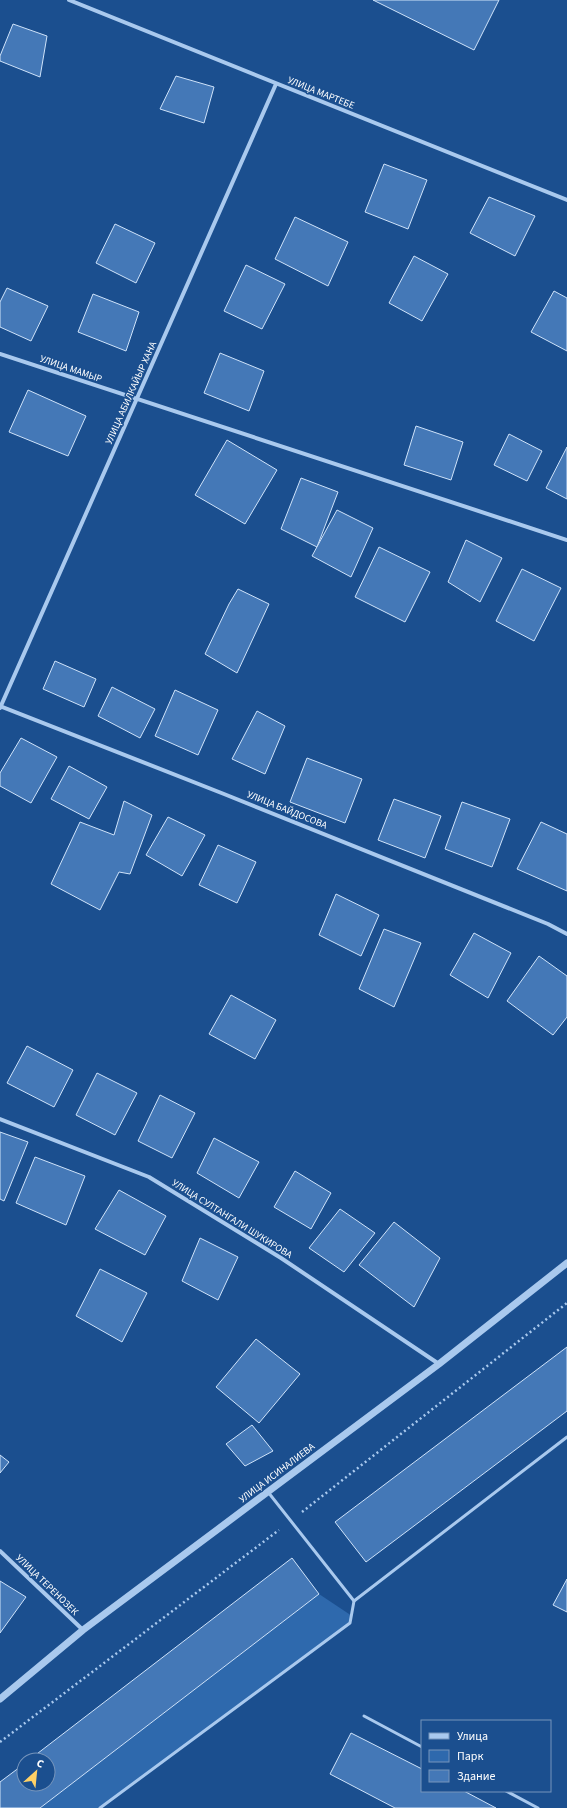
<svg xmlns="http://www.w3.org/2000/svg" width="567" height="1808" font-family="'Source Sans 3',sans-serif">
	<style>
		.green { fill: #2e69ad }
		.building { fill: #4478b7; stroke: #cfe3fa }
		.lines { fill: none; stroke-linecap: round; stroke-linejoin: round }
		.path { stroke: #a9c9ee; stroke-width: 2.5; stroke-dasharray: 2 3; stroke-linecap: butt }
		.service { stroke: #a9c9ee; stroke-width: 3 }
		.minor { stroke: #a9c9ee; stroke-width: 4 }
		.tertiary { stroke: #a9c9ee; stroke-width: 7 }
		.labels { text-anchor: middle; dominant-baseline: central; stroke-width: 3; stroke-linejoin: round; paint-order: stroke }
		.street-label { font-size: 10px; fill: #fff; stroke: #1b4f8f }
	</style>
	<rect width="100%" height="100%" fill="#1b4f8f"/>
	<polygon class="green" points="319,1594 352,1616 350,1623 100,1808 40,1808"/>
	<g class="building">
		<polygon points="373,0 499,0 474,50"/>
		<polygon points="13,24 47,36 40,77 0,61 0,56"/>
		<polygon points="176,76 214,87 204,123 160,109"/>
		<polygon points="384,164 427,180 408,229 365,212"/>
		<polygon points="489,197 535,216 515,256 470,233"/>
		<polygon points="295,217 348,242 328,286 275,259"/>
		<polygon points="115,224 155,243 136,283 96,263"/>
		<polygon points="414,256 448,274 422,321 389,303"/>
		<polygon points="246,265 285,284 262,329 224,311"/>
		<polygon points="7,288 48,306 31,341 0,327 0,302"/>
		<polygon points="554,291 567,298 567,351 531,332"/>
		<polygon points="93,294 139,312 126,351 78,332"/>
		<polygon points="220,353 264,371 249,411 204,393"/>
		<polygon points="28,390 86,416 68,456 9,432"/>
		<polygon points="416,426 463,442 451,480 404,465"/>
		<polygon points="509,434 542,451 527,481 494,465"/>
		<polygon points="227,440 277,470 245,524 195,495"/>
		<polygon points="567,447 567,499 546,488"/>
		<polygon points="301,478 338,492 317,547 281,529"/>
		<polygon points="337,510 373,528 351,577 312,556"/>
		<polygon points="466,540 502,558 480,602 448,582"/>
		<polygon points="379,547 430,572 405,622 355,597"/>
		<polygon points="522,569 561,588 534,641 496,621"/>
		<polygon points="238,589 269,604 237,673 205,654 229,604"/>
		<polygon points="55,661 96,679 84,707 43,689"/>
		<polygon points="112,687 155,709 140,738 98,716"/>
		<polygon points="175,690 218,710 198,755 155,736"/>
		<polygon points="257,711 285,726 265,774 232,759"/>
		<polygon points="21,738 57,757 31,803 0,786 0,773"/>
		<polygon points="307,758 362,779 345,823 290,802"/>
		<polygon points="69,766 107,787 89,819 51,799"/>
		<polygon points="394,799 441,816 425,858 378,840"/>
		<polygon points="124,801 152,815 130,874 119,872 100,910 51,884 80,822 114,835"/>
		<polygon points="462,802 510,819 492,867 445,849"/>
		<polygon points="168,817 205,835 182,876 146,855"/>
		<polygon points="541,822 567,834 567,891 517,869"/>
		<polygon points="218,845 256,862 237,903 199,885"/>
		<polygon points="336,894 379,915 361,956 319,935"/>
		<polygon points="384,929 421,943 394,1007 359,989"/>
		<polygon points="474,933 511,953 488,998 450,975"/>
		<polygon points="539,956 567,976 567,1017 553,1035 507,1001"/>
		<polygon points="231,995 276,1020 255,1059 209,1034"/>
		<polygon points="27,1046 73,1070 54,1107 7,1083"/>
		<polygon points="97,1073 137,1093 115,1135 76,1115"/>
		<polygon points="160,1095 195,1113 172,1158 138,1141"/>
		<polygon points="0,1132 28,1142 4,1201 0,1199"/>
		<polygon points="214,1138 259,1162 239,1198 197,1173"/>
		<polygon points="35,1157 85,1176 66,1225 16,1203"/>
		<polygon points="295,1171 331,1193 311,1229 274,1207"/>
		<polygon points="119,1190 166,1216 145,1255 95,1229"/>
		<polygon points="340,1209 375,1233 344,1272 309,1248"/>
		<polygon points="394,1222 440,1258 414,1307 359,1265"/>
		<polygon points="200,1238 238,1257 218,1300 182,1281"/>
		<polygon points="100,1269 147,1293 122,1342 76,1316"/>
		<polygon points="256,1339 300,1374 259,1423 216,1387"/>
		<polygon points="567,1347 567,1411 366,1562 335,1522"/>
		<polygon points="252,1425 273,1451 245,1466 226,1444"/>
		<polygon points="0,1455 9,1462 0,1473"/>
		<polygon points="292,1558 319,1594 40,1808 0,1808 0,1782 24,1764 24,1784 48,1784 48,1760 29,1760"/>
		<polygon points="567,1579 567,1612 553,1605"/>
		<polygon points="0,1581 26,1597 0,1633"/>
		<polygon points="351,1733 422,1769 422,1791 464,1791 496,1808 395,1808 330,1774"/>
	</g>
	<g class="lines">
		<g class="path">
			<polyline points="302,1512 567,1303"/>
			<polyline points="0,1742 279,1530"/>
		</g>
		<g class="service">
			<polyline points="354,1601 567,1437"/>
			<polyline points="364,1716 422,1747"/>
			<polyline points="506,1791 538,1808"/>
			<polyline points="100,1808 350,1623 354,1601 268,1492"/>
		</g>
		<g class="minor">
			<polyline points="69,0 567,200"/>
			<polyline points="0,354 567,540"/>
			<polyline points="0,706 224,794 548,924 567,934"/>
			<polyline points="0,708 276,84"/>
			<polyline points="0,1119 149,1177 281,1258 439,1364"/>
			<polyline points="0,1551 83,1630"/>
		</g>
		<polyline class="tertiary" points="0,1699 83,1630 439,1364 567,1263"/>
	</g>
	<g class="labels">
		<g class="street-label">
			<text transform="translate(321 93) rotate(22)">УЛИЦА МАРТЕБЕ</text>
			<text transform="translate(71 369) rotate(19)">УЛИЦА МАМЫР</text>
			<text transform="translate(131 393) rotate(-66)">УЛИЦА АБИЛКАЙЫР ХАНА</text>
			<text transform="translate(287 810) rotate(22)">УЛИЦА БАЙДОСОВА</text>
			<text transform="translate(232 1219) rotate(32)">УЛИЦА СУЛТАНГАЛИ ШУКИРОВА</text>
			<text transform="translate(277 1473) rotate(-37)">УЛИЦА ИСИНАЛИЕВА</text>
			<text transform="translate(47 1585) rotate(44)">УЛИЦА ТЕРЕНОЗЕК</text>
		</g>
	</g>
	<rect x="421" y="1720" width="130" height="72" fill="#1b4f8f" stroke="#7695bc"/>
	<rect x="429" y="1733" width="20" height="6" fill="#a9c9ee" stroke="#7695bc"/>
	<text x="457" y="1740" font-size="12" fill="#ffffff">Улица</text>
	<rect x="429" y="1750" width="20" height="12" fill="#2e69ad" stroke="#7695bc"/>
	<text x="457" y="1760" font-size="12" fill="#ffffff">Парк</text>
	<rect x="429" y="1770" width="20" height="12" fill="#4478b7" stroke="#7695bc"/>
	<text x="457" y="1780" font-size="12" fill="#ffffff">Здание</text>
	<g transform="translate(36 1772) rotate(27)"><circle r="19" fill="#1b4f8f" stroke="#7695bc"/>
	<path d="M0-3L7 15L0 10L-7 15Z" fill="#ffd166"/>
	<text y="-6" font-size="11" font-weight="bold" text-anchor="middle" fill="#ffffff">С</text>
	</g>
</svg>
